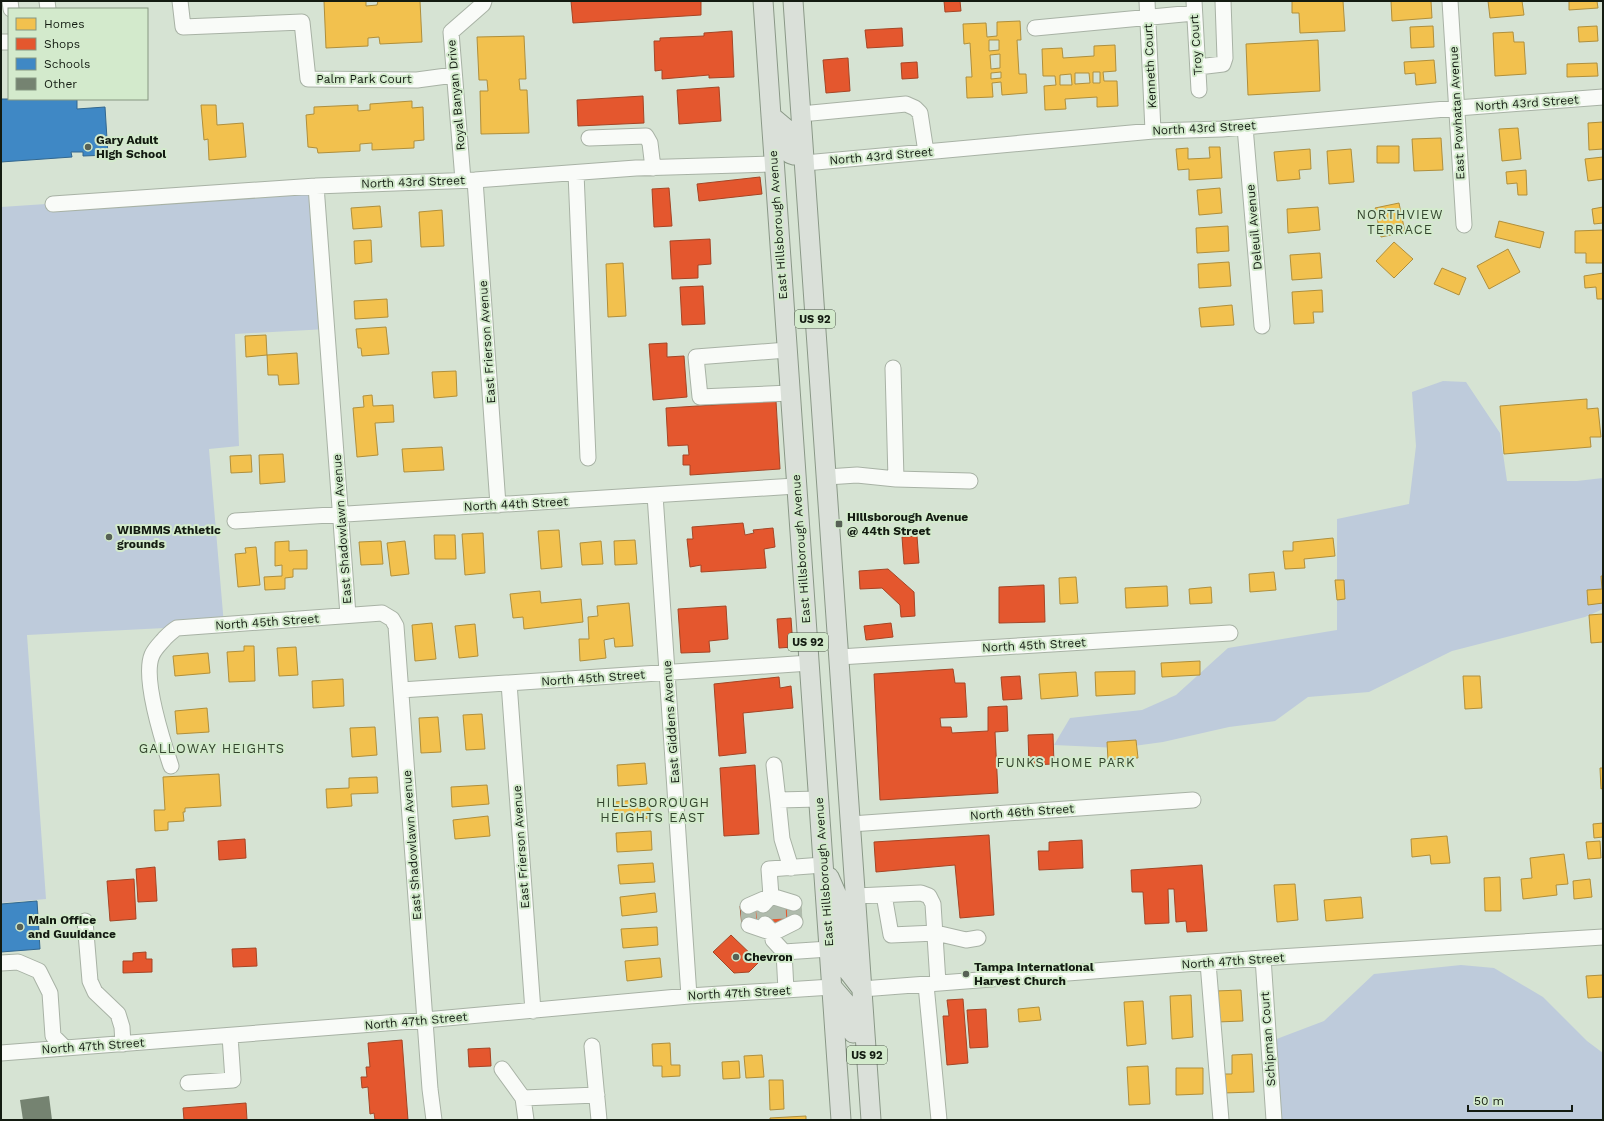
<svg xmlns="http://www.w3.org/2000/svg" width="1604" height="1121" font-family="'Work Sans',sans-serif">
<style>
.green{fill:#becbdb}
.homes{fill:#f2c14e;stroke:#af8f3c;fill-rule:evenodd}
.shops{fill:#e4572e;stroke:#a54525}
.schools{fill:#3f88c5;stroke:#32678f}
.building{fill:#758371}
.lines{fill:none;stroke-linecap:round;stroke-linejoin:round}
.minor-tunnel{stroke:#afbbac;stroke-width:15;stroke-dasharray:15 8;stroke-linecap:butt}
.minor-casing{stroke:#a8b2a5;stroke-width:17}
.major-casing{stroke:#8a9887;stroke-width:21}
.minor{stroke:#f9fbf8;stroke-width:15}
.major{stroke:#dae0d9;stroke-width:19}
.poi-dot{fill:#576155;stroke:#d3eacc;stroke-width:1.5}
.labels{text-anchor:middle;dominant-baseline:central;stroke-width:4;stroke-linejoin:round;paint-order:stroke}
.shield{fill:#d3eacc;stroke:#4d5949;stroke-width:1}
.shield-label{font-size:11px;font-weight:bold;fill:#131b11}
.street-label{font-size:12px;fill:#131b11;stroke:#d3eacc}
.poi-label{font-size:12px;font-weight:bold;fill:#131b11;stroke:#d3eacc;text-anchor:start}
.neighbourhood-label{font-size:13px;letter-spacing:1px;fill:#33452d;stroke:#d3eacc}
</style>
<rect width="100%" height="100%" fill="#d6e3d3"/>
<path class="green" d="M316,186L327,329L235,334L239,446L209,449L224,625L27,635L46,899L1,903V207Z
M1443,381L1466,382L1500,433L1507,481H1577L1603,478V609L1585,617L1452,651L1369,692L1308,697L1275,721L1229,727L1163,742L1119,748L1054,745L1070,718L1142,710L1176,695L1228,648L1337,630V519L1409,504L1416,446L1412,392Z
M1461,965L1494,968L1543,997L1587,1041L1603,1053V1120H1272L1266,1043L1324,1021L1374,974Z"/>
<path class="homes" d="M324,1H366V6L377,5L378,1H420L422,42L380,44L379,37L368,38V46L326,48Z
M1292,1H1343L1345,31L1300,33L1299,13H1292Z
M1391,1H1431L1432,18L1392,21Z
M1488,1H1522L1524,15L1490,18Z
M1569,1H1597L1598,8L1569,10Z
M1020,21L1021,40H1017L1019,74H1026L1027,93L1002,95L1001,82L992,83L993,97L967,98L966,77H972L970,43L964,44L963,24L986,23L987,37L997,36V22ZM989,40H999V50L989,51ZM1000,54V68L991,69L990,55ZM1001,72V78L991,79V73Z
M1433,26L1434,47L1411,48L1410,27Z
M1597,26L1598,41L1579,42L1578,27Z
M1513,32L1514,42H1524L1526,74L1495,76L1493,33Z
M524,36L526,79H519L520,90H527L529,133L481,134L480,91H488L487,80H479L477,37Z
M1318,40L1320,91L1248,95L1246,44Z
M1115,45L1116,71L1103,72L1104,81H1117L1118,106L1097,107V97L1065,99L1066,109L1045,110L1044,86L1056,85L1055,76H1043L1042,49L1062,48L1063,58L1094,56V46ZM1093,72H1100V83H1093ZM1075,73H1089L1090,83L1075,84ZM1071,74L1072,85H1060V75Z
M1434,60L1436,83L1416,85L1415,73L1405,74L1404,62Z
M1597,63L1598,76L1567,77V64Z
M412,101V108L423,107L424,140L414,141V148L372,150V143L360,144V151L318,153L317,148L308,147L306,115L314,114V107L358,105V111L370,110V104Z
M201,105H216L217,125L243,123L246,157L209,160L208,139L204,140Z
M1603,122V149L1589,150L1588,123Z
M1518,128L1521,159L1502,161L1499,129Z
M1441,138L1443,170L1414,171L1412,139Z
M1377,146H1399V163H1377Z
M1209,147H1220L1222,178L1189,180V169L1178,170L1176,149L1188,148V159L1210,158Z
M1310,149L1311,169L1299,170L1300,179L1277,181L1274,152Z
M1351,149L1354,182L1329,184L1327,151Z
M1603,157V179L1588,181L1585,159Z
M1526,170L1527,195H1518L1517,183L1507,184L1506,172Z
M1220,188L1222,213L1199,215L1197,190Z
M1399,203L1405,232L1381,237L1375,208Z
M380,206L382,227L353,229L351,208Z
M1318,207L1320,230L1288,233L1287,209Z
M1603,207V223L1594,224L1592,209Z
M442,210L444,246L421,247L419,212Z
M1499,221L1544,232L1540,248L1495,237Z
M1228,226L1229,251L1197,253L1196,228Z
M1603,230V263H1586V253H1575V231Z
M371,240L372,262L355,264L354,241Z
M1394,242L1413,259L1394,278L1376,261Z
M1508,249L1520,272L1489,289L1477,266Z
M1320,253L1322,278L1292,280L1290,255Z
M1229,262L1231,286L1199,288L1198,264Z
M623,263L626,316L608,317L606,264Z
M1442,268L1466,278L1459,295L1434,284Z
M1603,273V299H1597L1596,287L1585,288L1584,276Z
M1322,290L1323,312H1313L1314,323L1294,324L1292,292Z
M387,299L388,317L355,319L354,301Z
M1232,305L1234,325L1201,327L1199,308Z
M386,327L389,354L362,356L361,348H358L356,329Z
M266,335L267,355L246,357L245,336Z
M297,353L299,384L279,385L278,375H268L267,355Z
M456,371L457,396L434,398L432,372Z
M372,395L373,406L393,405L394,422L375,423L378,455L357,457L353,408L364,407L363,396Z
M1587,399V409L1598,408L1601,437H1590L1591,447L1504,454L1500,406Z
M442,447L444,470L404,472L402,449Z
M283,454L285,482L260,484L259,455Z
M251,455L252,472L231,473L230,456Z
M559,530L562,567L541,569L538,531Z
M483,533L485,573L465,575L462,534Z
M434,535H455L456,559H435Z
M1333,538L1335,556L1304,559L1305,568L1285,569L1283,551H1293V542Z
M635,540L637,564L615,565L614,541Z
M289,541V551L307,550V569H293V577L285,578V589L265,590L264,577L282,576V565L275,566V542Z
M381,541L383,564L361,565L359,542Z
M405,541L409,574L391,576L387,543Z
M601,541L603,564L582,565L580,543Z
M256,547L260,585L238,587L235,554L246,553L245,548Z
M1274,572L1276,590L1250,592L1249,574Z
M1601,576H1603V603L1588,605L1587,590L1602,589Z
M1076,577L1078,603L1060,604L1059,578Z
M1335,580H1344L1345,599L1337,600Z
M1167,586L1168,606L1126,608L1125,588Z
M1211,587L1212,603L1190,604L1189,589Z
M540,591L541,603L581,599L583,622L524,629L523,617L513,618L510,594Z
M629,603L633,646L615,647L614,638L604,640L606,658L580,661L579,639H589L588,617L598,616L597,606Z
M1603,614V642L1591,643L1589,615Z
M432,623L436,659L415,661L412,625Z
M475,624L478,656L459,658L455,626Z
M244,646H254L255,681L229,682L227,652L244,651Z
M296,647L298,675L279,676L277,648Z
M208,653L210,673L175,676L173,656Z
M1200,661V675L1162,677L1161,663Z
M1135,671V694L1096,696L1095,672Z
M1076,672L1078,696L1041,699L1039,674Z
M1463,676H1480L1482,708L1465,709Z
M343,679L344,706L313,708L312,681Z
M207,708L209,732L177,734L175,711Z
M482,714L485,749L466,750L463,715Z
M438,717L441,752L421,753L419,718Z
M375,727L377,755L352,757L350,728Z
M1136,740L1138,758H1130V765L1121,766L1120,759L1108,760L1107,742Z
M645,763L647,784L618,786L617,765Z
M1600,768H1603V788L1601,789Z
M219,774L221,806L185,808V812H183L184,821L168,822V830L155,831L154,810H165L163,777Z
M377,777L378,793L351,794L352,806L327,808L326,789L349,788V778Z
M487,785L489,804L452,807L451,787Z
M649,799L651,818L616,821L614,802Z
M488,816L490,836L455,839L453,820Z
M1603,823V837L1594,838L1593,824Z
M651,831L652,850L617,852L616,833Z
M1447,836L1450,863L1431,864L1430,855L1412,857L1411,839Z
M1600,841L1601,858L1588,859L1586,842Z
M1564,854L1568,884L1556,885L1557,895L1523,899L1521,879L1532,878L1530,858Z
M653,863L655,882L620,884L618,865Z
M1500,877L1501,911H1485L1484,878Z
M1590,879L1592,897L1574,899L1573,881Z
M1295,884L1298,920L1277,922L1274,885Z
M655,893L657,912L622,916L620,897Z
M1361,897L1363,918L1326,921L1324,900Z
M657,927L658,945L623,948L621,929Z
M660,958L662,977L627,981L625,961Z
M1603,975V997L1588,998L1586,976Z
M1241,990L1243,1021L1217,1022L1216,991Z
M1191,995L1193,1037L1172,1039L1170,996Z
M1143,1001L1146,1044L1127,1046L1124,1002Z
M1039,1007L1041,1020L1019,1022L1018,1009Z
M670,1043L671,1065H680V1076L662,1077V1066H653L652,1044Z
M1252,1054L1254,1092L1223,1093L1222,1074H1232V1055Z
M762,1055L764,1077L746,1078L744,1056Z
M739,1061L740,1078L723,1079L722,1062Z
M1148,1066L1150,1104L1129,1105L1127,1067Z
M1176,1068H1203V1094L1176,1095Z
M769,1080H783L784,1109L770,1110Z
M806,1116V1120H770V1118Z"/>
<path class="shops" d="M571,1H701V15L573,23Z
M944,1H960L961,11L945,12Z
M902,28L903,46L867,48L865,30Z
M732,31L734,77L709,78V75L662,79V70L655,71L654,41H660V38L704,36V33Z
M848,58L850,91L826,93L823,60Z
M917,62L918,78L902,79L901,63Z
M719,87L721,121L679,124L677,90Z
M643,96L644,123L578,126L577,100Z
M760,177L762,194L699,201L697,184Z
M669,188L672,226L654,227L652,189Z
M710,239L711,264L698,265V278L672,279L670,241Z
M703,286L705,324L682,325L680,287Z
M667,343V357L684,356L687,397L653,400L649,344Z
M776,401L780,469L690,475V465H683V455H689L688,445L668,446L666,408Z
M743,523L745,535L754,533L753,530L773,528L775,547L764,549L766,568L701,572V565L690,567L687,539H693L692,527Z
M917,536L919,563L904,564L902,537Z
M888,569L914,592L915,616L901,617L900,605L882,588L860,589L859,571Z
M1044,585L1045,622L999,623V587Z
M726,606L728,639L709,641L710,652L681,653L678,609Z
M791,618L793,647L779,648L777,619Z
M891,623L893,637L866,640L864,626Z
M953,669L955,683H965L967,717L940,718L941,727H951L952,733L988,731V707L1007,706L1008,731L995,732L998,793L880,800L874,674Z
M1020,676L1022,699L1003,700L1001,677Z
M779,677L780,688L791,686L793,708L743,713L746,753L719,756L714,684Z
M1053,734L1054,764L1029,765L1028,735Z
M755,765L759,834L724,836L720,768Z
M989,835L994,915L960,918L955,865L876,872L874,842Z
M245,839L246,858L219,860L218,841Z
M1082,840L1083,868L1039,870L1038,851H1049V842Z
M1202,865L1207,931L1187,932L1186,921L1176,922L1174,889H1168L1169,923L1145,924L1143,892H1132L1131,870Z
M155,867L157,901L138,902L136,869Z
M134,879L136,919L110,921L107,881Z
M800,902L802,922L742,926L740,906Z
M731,935L759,962L749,972L734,973L713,952Z
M256,948L257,966L233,967L232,949Z
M146,952V959H152V972L123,973V961H133V953Z
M963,999L968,1063L947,1065L943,1016H949L947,1000Z
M986,1009L988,1047L970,1048L967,1010Z
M402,1040L408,1120H375L374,1113L370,1114L368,1087L362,1088L361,1077H367L366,1067H370L368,1043Z
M490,1048L491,1066L469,1067L468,1049Z
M246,1103L247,1120H184L183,1108Z"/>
<path class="schools" d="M1,99H77V109L105,107L108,155L83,156V152H71L72,157L1,162Z
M37,901L40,949L1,952V904Z"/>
<path class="building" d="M49,1096L52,1120H23L20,1100Z"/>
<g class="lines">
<path class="minor-tunnel" d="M794,903L795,922
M778,904L779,923
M763,905L765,924
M748,906L749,925"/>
<defs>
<path id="minor" d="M10,1L11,9
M47,1L48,9
M180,1L183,27L302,22L308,79L417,80L454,75
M1147,1L1153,131
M1194,1L1199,90
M1450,1L1464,225
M1035,28L1194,13
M1,42H9
M1198,67L1223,64L1225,58L1223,1
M801,114L906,104L915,108L920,113L926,152
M1245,127L1262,326
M589,138L646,136L650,143L653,168
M805,163L1153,131L1222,129L1457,108L1603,97
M576,173L588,458
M463,180L451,32L483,4L484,1
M475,180L498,505
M316,186L348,615
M53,204L316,186L475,180L636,168L774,164
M787,350L696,357L700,397L790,393
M893,368L896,479
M827,477L857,475L896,479L970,481
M655,495L689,996
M235,521L796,486
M839,657L1230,633
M509,683L533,1011
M401,690L810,663
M774,765L778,800
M171,766C163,742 142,678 152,655C155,648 161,643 165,638C169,634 172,631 177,628L382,613L392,619L396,626L430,1089L434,1120
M851,824L1193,800
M791,868L782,839L778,800L819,799
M884,895L891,935L936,933L966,940L978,938
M856,896L921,893L929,896L933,904L938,983
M763,905L771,896L769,869L823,865
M748,906L771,896L794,903
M85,921L90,981L95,992L118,1014L122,1027L123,1044
M765,924L773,933V940L784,952L786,990
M749,925L773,933L795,922
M784,952L829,949
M1263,958L1274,1120
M1,963L18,962L39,971L50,993L53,1036L65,1048
M1208,963L1221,1120
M926,985L939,1120
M862,989L1263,958L1603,937
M592,1046L599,1120
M1,1053L425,1020L689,996L832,987
M502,1069L523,1098L526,1120
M188,1083L233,1080L230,1036
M523,1098L597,1095"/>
<path id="major" d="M763,1L841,1120
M793,1L871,1120
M771,116L790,132L791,154L794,155
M829,877L840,902L848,971L862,989
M832,987L851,1009L853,1033"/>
</defs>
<use href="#minor" class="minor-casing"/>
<use href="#major" class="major-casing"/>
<use href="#minor" class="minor"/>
<use href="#major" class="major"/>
</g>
<g class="poi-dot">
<circle cx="88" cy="147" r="4"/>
<rect x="835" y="520" width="8" height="8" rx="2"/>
<circle cx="109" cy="537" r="4"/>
<circle cx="20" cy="927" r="4"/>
<circle cx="736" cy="957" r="4"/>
<circle cx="966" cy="974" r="4"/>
</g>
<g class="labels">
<g class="shield">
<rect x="795" y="310" width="40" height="18" rx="3"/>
<rect x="788" y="633" width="40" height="18" rx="3"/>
<rect x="847" y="1046" width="40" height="18" rx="3"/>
</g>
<g class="shield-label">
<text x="815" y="319">US 92</text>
<text x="808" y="642">US 92</text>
<text x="867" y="1055">US 92</text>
</g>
<g class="street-label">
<text transform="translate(1196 45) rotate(-94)">Troy Court</text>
<text transform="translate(1150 66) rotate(-93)">Kenneth Court</text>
<text x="364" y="79">Palm Park Court</text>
<text transform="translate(456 95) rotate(-95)">Royal Banyan Drive</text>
<text transform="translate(1527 103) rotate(-4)">North 43rd Street</text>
<text transform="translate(1457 113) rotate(-93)">East Powhatan Avenue</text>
<text transform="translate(1204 128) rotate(-3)">North 43rd Street</text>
<text transform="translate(881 156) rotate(-5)">North 43rd Street</text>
<text transform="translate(413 182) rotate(-2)">North 43rd Street</text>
<text transform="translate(778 225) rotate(-94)">East Hillsborough Avenue</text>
<text transform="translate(1254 227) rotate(-95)">Deleuil Avenue</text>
<text transform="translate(487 342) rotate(-94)">East Frierson Avenue</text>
<text transform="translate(516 504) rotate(-3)">North 44th Street</text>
<text transform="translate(342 529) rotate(-94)">East Shadowlawn Avenue</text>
<text transform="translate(801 549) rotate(-94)">East Hillsborough Avenue</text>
<text transform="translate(267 622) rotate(-4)">North 45th Street</text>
<text transform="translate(1034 645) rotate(-3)">North 45th Street</text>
<text transform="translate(593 678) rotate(-4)">North 45th Street</text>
<text transform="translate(671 722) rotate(-94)">East Giddens Avenue</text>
<text transform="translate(1022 812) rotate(-4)">North 46th Street</text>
<text transform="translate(412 845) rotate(-94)">East Shadowlawn Avenue</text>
<text transform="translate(521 847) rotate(-94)">East Frierson Avenue</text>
<text transform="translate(824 872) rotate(-94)">East Hillsborough Avenue</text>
<text transform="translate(1233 961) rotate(-4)">North 47th Street</text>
<text transform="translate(739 993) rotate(-3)">North 47th Street</text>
<text transform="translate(416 1021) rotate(-5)">North 47th Street</text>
<text transform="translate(1268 1039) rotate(-94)">Schipman Court</text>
<text transform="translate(93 1046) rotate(-4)">North 47th Street</text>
</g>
<g class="poi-label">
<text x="96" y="140">Gary Adult<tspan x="96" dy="14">High School</tspan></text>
<text x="847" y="517">Hillsborough Avenue<tspan x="847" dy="14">@ 44th Street</tspan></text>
<text x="117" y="530">WIBMMS Athletic<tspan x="117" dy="14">grounds</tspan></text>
<text x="28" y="920">Main Office<tspan x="28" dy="14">and Guuidance</tspan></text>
<text x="744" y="957">Chevron</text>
<text x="974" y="967">Tampa International<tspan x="974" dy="14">Harvest Church</tspan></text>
</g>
<g class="neighbourhood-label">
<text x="1400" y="214">NORTHVIEW<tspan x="1400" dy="15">TERRACE</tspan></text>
<text x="212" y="748">GALLOWAY HEIGHTS</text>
<text x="1066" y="762">FUNKS HOME PARK</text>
<text x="653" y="802">HILLSBOROUGH<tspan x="653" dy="15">HEIGHTS EAST</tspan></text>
</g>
</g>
<rect width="1604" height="1121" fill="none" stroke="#131b11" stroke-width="4"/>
<rect x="8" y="8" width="140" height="92" fill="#d3eacc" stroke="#869781"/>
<rect x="16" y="18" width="20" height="12" fill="#f2c14e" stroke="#869781"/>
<text x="44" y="28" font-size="12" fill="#131b11">Homes</text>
<rect x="16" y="38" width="20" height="12" fill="#e4572e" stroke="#869781"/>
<text x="44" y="48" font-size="12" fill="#131b11">Shops</text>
<rect x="16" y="58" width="20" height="12" fill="#3f88c5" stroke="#869781"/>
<text x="44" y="68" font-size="12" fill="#131b11">Schools</text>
<rect x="16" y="78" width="20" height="12" fill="#758371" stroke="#869781"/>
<text x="44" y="88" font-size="12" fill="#131b11">Other</text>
<path d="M1468 1105v6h104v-6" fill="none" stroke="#131b11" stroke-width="2"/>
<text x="1474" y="1105" font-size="12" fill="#131b11" stroke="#d3eacc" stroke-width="3" paint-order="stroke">50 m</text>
</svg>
